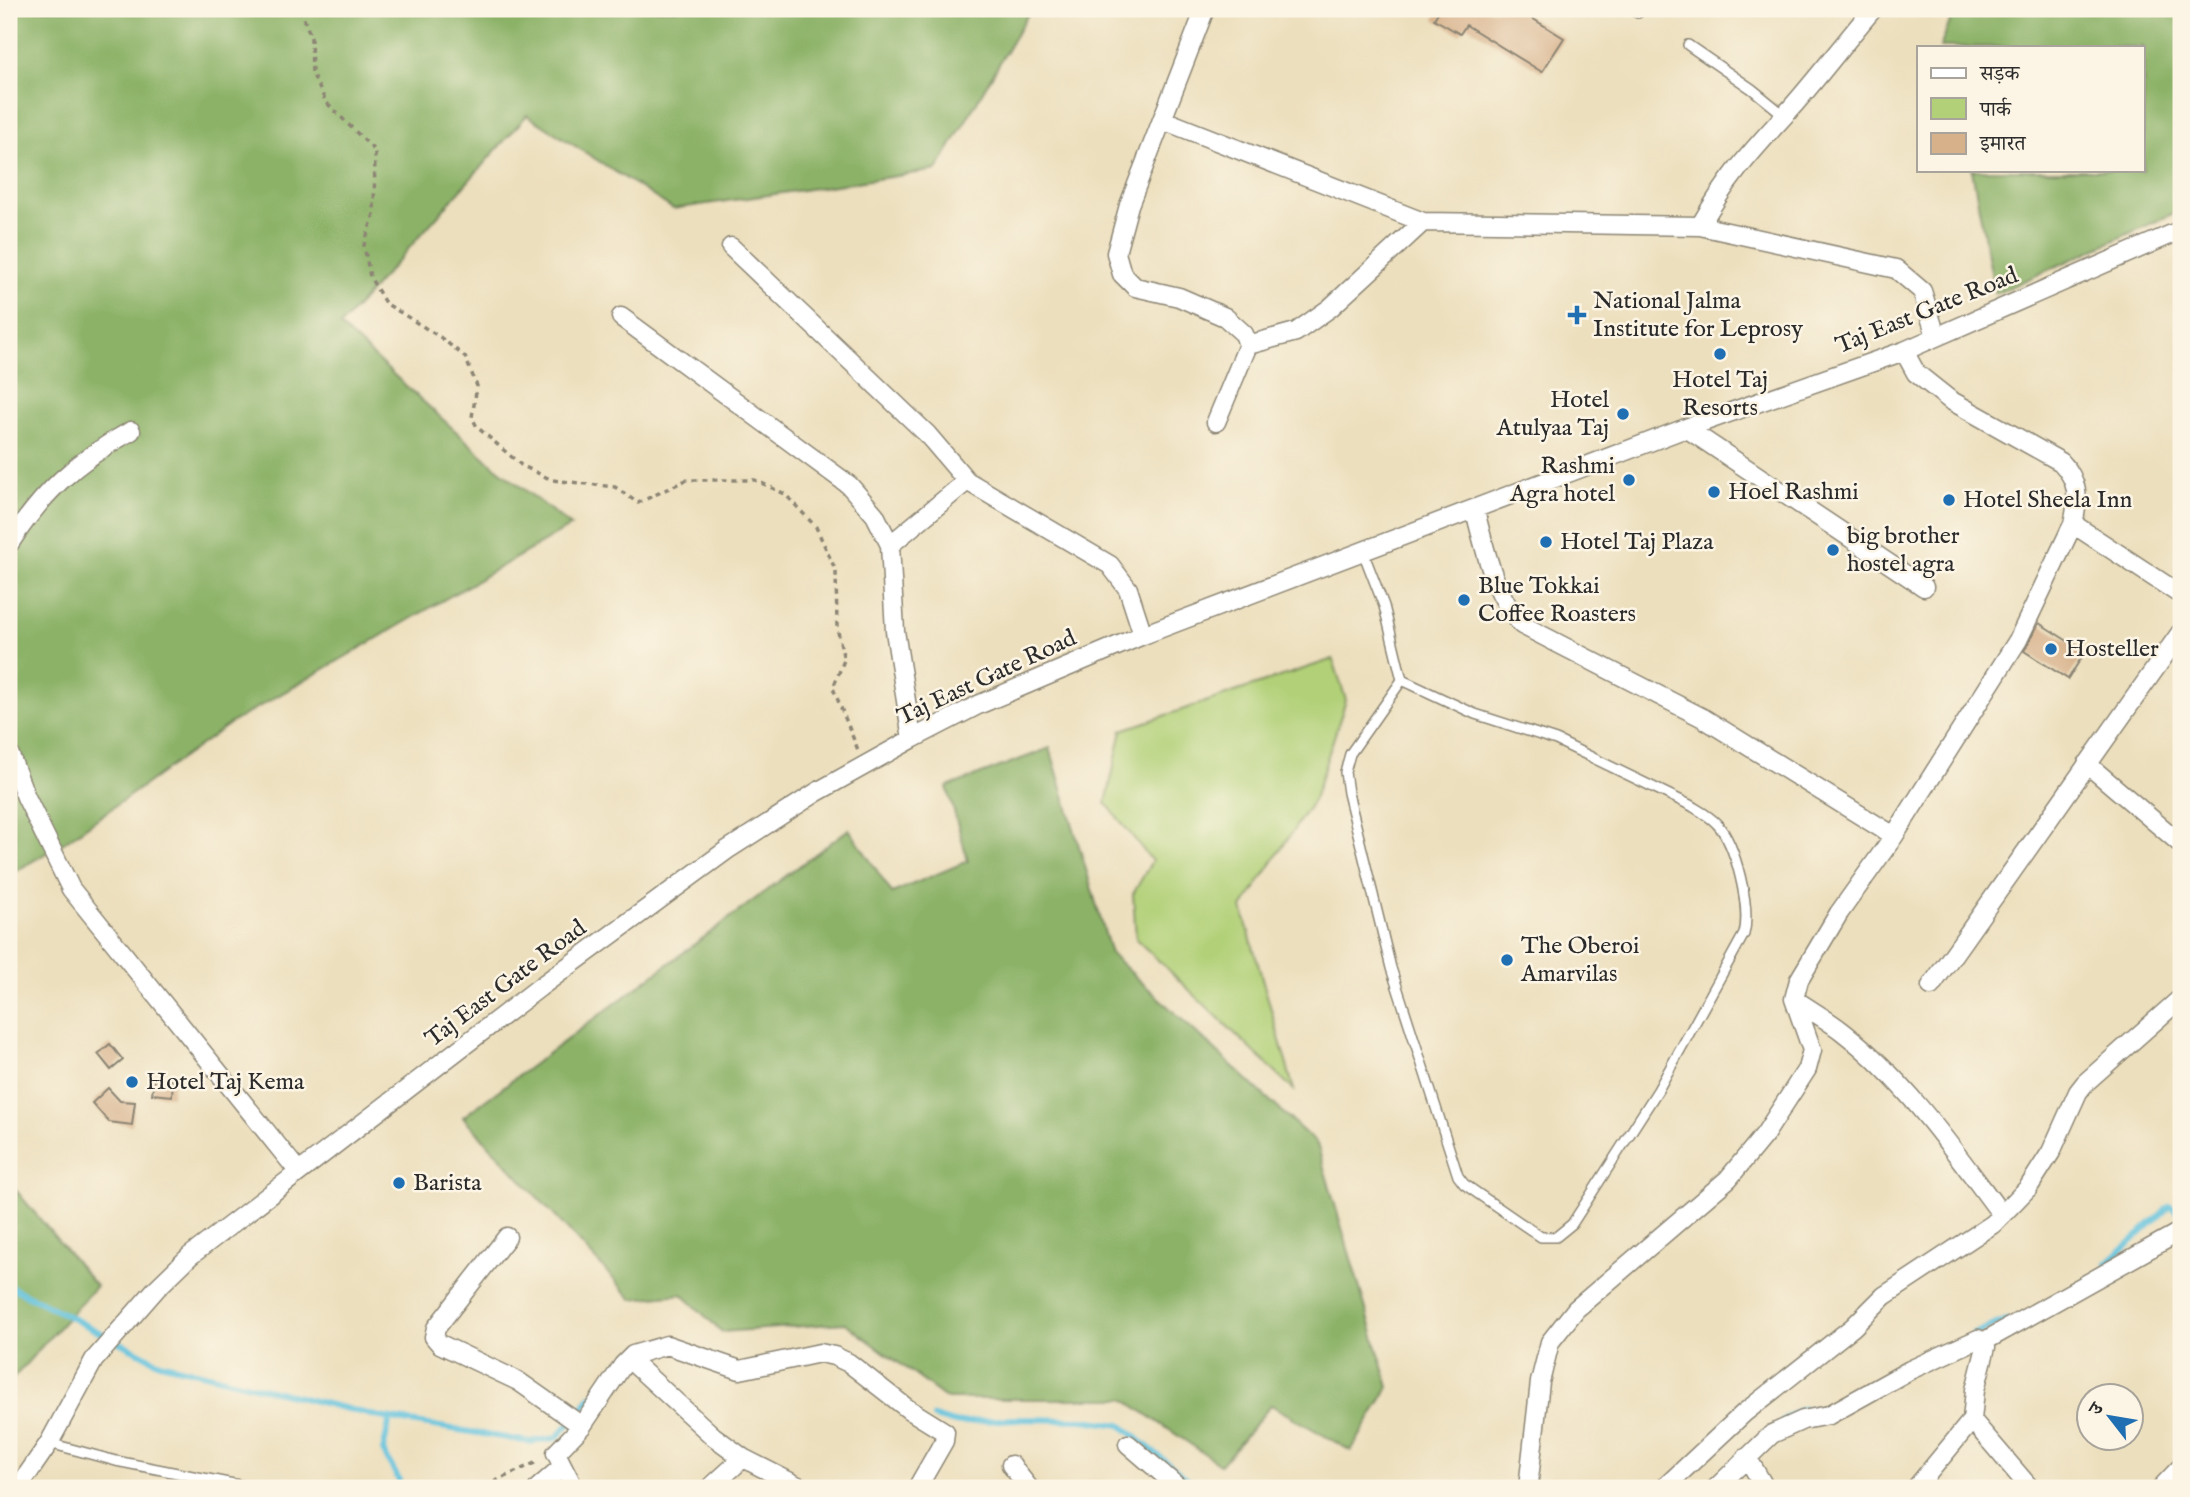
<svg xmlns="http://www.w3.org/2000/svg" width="2190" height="1497" font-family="'IM FELL English','Noto Serif Devanagari',serif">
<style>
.green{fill:#b1d077;stroke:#6e7e51;stroke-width:2}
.forest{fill:#8cb268;stroke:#5c6e4a;stroke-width:2}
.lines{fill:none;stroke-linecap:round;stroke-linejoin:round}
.stream{stroke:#5fc1dd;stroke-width:6}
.building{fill:#d7b18a}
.lane-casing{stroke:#8c8574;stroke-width:12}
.street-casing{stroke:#8c8574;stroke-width:21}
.path{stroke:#8c8574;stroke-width:3.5;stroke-dasharray:5 5;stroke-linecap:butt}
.lane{stroke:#fff;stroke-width:9}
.street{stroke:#fff;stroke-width:18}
.poi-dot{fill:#1f6fb2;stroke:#fcf5e5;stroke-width:2.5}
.labels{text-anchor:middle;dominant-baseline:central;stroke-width:5;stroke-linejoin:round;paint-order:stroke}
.poi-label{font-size:24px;fill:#2b2b2b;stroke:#fcf5e5;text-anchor:start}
.street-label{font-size:24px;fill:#2b2b2b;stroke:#fcf5e5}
</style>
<rect width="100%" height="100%" fill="#fcf5e5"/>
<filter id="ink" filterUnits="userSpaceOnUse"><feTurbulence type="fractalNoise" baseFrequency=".0143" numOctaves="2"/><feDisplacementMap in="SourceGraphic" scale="14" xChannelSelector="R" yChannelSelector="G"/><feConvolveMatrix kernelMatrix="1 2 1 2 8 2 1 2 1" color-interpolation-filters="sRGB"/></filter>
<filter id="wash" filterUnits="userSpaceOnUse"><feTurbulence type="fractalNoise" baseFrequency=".00686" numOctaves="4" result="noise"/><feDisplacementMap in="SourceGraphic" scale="28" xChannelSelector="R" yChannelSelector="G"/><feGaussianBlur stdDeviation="1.57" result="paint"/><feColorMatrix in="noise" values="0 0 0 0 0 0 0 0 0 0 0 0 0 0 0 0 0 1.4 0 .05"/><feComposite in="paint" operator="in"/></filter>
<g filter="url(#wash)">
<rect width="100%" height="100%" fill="#ecdfbd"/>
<path class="green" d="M1333,659L1346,700L1314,799L1242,908L1294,1090L1136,939L1133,894L1152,861L1106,803L1122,730Z"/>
<path class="forest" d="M9,9H1031L937,170L673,209L527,115L340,326L493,465L571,526L231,723L62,844L9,875Z
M1955,9H2181V210L1995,294L1972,170H2143V47H1940Z
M1050,748L1111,954L1317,1144L1389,1387L1351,1451L1271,1405L1221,1465L1124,1399H947L845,1323L722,1332L682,1294L632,1299L463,1117L849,829L892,893L968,861L947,787Z
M9,1182L96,1286L9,1383Z"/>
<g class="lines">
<path class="stream" d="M2107,1264L2170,1206L2181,1214
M9,1286L160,1363L380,1417L530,1442L556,1438L569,1424
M1974,1334L2006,1320
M821,1346L833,1345L843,1352
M579,1412L592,1396
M934,1417L954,1423L1013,1419L1083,1420L1121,1425L1198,1488
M390,1418L383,1451L399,1480L397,1488
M1783,1420L1801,1409L1818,1410
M1395,1488H1406"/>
</g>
<g id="blocks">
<path class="building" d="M1440,9H1517L1564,38L1542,72L1466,25L1460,34L1434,19Z
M2039,623L2085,652L2068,679L2024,651Z
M110,1044L123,1060L111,1070L98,1054Z
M154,1079L173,1080L172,1096L152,1094Z
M108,1088L120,1101L135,1102L132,1125L109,1122L92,1103Z"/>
</g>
</g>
<g filter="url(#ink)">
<use href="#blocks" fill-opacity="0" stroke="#8c8574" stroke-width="2"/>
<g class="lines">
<defs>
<path id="lane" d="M1631,9L1638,13
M1688,45L1752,89L1784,115
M1363,552L1384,606L1402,680L1350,754L1345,772L1348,793L1391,968L1458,1176L1464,1184L1541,1237H1556L1572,1224L1658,1090L1744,934C1751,908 1736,844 1717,824C1710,816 1700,811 1690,805L1556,740L1475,714L1402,680
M49,1443L116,1461L254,1488"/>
<path id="street" d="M1205,9L1129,205L1116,253L1122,274L1135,287L1179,297L1225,317L1244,334L1248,345
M1163,120L1423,222L1700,226L1896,269L1922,291L1936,336
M1700,226C1726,180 1749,154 1784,116C1815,82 1843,44 1873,9
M731,247L927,434L967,481L1110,565L1128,589L1143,635
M621,317L849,485L875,515L890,545L895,631L912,739
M1216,422L1248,345L1296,332L1330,308L1423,222
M1686,428L1924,587
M1475,511C1486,552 1493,593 1522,625L1703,718L1894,836
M2073,524L2181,595
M9,544C43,492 76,461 131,431
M890,545L967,481
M9,753L26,797L71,889L298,1171
M2087,764L2181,844
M1931,986L2181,632
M1794,999C1810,1010 1828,1020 1843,1032C1907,1082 1954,1151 2002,1215
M507,1237L436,1328L434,1337L440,1344L518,1381L582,1426L556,1453L574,1488
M1983,1342L2181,1231
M629,1359L713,1436L743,1458L802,1488
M582,1426L623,1365L633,1355L667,1345L740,1370L820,1353L834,1356L849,1363L908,1409L945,1432L944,1441L917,1488
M1128,1444L1179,1488
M1747,1457L1765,1488
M1011,1465L1029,1488
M18,1488L49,1443L94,1360L156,1289L190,1256L540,987L727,850L817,792L912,739L978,705L1143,635L1686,428L1904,351L2181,230
M538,1488L562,1467
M710,1488L743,1458
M1528,1488L1540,1382L1550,1342L1576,1309L1728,1179L1765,1134L1807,1069L1812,1050L1794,999L1799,980L1839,913L1894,836L2018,640L2073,524C2079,499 2079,481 2061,462L1950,400L1916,373L1904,351
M1664,1488L1744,1413L1853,1327L1884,1296L1993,1224L2028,1188L2051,1152L2078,1092L2085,1083L2181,998
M1716,1488L1772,1434L1803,1420L1829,1415L1910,1370L1978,1339L1986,1347L1975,1390L1972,1420L2030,1488
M1916,1488L1972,1420
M2161,1488L2181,1467"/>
</defs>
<use href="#lane" class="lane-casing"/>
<use href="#street" class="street-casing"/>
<path class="path" d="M300,9L311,37L312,73L326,102L375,151L374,214L364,245L370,277L385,303L440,337L465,357L477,386L472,417L477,427L521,465L552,480L615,487L638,503L686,480H755L785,494L816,527L836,571L837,627L844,660L833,688L858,750
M465,1488L487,1485L539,1461"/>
<use href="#lane" class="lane"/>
<use href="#street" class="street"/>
</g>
</g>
<g class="poi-dot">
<path d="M1573.5 304.5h7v7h7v7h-7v7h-7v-7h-7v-7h7z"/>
<circle cx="1720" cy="354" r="7"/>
<circle cx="1623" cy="414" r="7"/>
<circle cx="1629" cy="480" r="7"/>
<circle cx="1714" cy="492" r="7"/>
<circle cx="1949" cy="500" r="7"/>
<circle cx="1546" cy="542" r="7"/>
<circle cx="1833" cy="550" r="7"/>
<circle cx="1464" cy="600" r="7"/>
<circle cx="2051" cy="649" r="7"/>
<circle cx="1507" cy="960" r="7"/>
<circle cx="132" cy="1082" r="7"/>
<circle cx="399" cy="1183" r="7"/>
</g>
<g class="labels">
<g class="poi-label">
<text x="1593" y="301">National Jalma<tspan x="1593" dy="28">Institute for Leprosy</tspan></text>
<text x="1720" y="380" text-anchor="middle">Hotel Taj<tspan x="1720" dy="28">Resorts</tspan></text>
<text x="1609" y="400" text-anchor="end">Hotel<tspan x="1609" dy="28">Atulyaa Taj</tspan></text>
<text x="1615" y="466" text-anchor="end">Rashmi<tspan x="1615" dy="28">Agra hotel</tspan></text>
<text x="1728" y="492">Hoel Rashmi</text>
<text x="1963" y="500">Hotel Sheela Inn</text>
<text x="1847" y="536">big brother<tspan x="1847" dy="28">hostel agra</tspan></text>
<text x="1560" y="542">Hotel Taj Plaza</text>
<text x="1478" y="586">Blue Tokkai<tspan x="1478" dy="28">Coffee Roasters</tspan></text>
<text x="2065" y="649">Hosteller</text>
<text x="1521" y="946">The Oberoi<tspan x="1521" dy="28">Amarvilas</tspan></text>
<text x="146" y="1082">Hotel Taj Kema</text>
<text x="413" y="1183">Barista</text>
</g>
<g class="street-label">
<text transform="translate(1927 311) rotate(-22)">Taj East Gate Road</text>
<text transform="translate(987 678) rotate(-25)">Taj East Gate Road</text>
<text transform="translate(506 984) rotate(-37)">Taj East Gate Road</text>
</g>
</g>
<rect width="2190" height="1497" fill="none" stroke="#fcf5e5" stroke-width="35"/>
<rect x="1917" y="46" width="228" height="126" fill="#fcf5e5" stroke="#a8a49b" stroke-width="2"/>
<rect x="1931" y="68" width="35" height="10" fill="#ffffff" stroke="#a8a49b" stroke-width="2"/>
<text x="1980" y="80" font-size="21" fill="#2b2b2b">सड़क</text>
<rect x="1931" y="98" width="35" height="21" fill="#b1d077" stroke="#a8a49b" stroke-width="2"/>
<text x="1980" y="116" font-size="21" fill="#2b2b2b">पार्क</text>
<rect x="1931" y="133" width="35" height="21" fill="#d7b18a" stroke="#a8a49b" stroke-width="2"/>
<text x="1980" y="150" font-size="21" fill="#2b2b2b">इमारत</text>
<g transform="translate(2110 1417) rotate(301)"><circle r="33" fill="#fcf5e5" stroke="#a8a49b" stroke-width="2"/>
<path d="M0-5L12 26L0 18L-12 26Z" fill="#1f6fb2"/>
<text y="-10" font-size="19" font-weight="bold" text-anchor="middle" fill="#2b2b2b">उ</text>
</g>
</svg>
